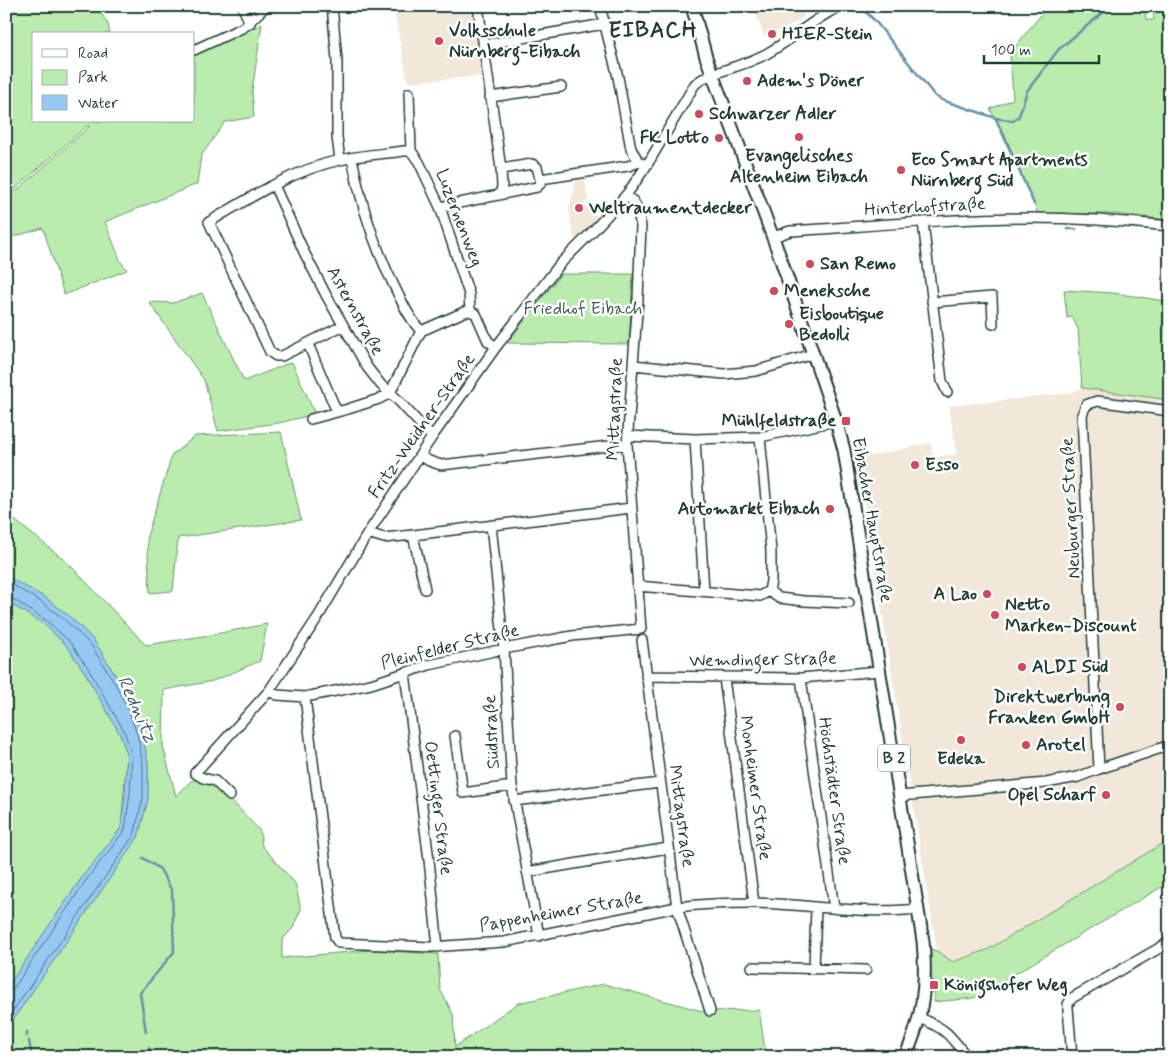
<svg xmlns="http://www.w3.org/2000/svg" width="1176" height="1063" font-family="Mynerve,sans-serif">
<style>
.built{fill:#f1e8da}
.green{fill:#b9ecad;stroke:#6c9470}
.water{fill:#95c9f3;stroke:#6691a7}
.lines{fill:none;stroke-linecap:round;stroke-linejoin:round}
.shore{stroke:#4e7580;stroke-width:1}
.stream{stroke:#6691a7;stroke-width:2.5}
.minor-casing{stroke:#1f3d34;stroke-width:12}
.major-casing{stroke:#1f3d34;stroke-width:15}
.minor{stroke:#fff;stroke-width:9}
.major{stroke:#fff;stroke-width:11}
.poi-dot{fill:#d1495b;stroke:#fff;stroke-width:2}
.labels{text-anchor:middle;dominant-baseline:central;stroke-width:5;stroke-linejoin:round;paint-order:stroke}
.shield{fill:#fff;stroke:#627771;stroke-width:1}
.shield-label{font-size:16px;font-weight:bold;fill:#1f3d34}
.poi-label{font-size:18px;font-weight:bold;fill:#1f3d34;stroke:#fff;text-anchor:start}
.street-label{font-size:18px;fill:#1f3d34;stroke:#fff}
.park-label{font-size:18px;fill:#3e604c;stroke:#fff}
.water-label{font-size:19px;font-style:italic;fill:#3c6064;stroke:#fff}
.district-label{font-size:22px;font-weight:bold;letter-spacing:1px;fill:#1f3d34;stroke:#fff}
</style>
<rect width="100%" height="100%" fill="#fff"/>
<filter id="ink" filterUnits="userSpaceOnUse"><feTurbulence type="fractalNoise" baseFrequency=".02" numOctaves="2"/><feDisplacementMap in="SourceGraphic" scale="10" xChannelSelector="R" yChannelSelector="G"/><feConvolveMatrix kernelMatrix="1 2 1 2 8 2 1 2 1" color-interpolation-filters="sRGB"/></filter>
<g filter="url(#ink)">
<path class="built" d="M393,6H471L483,76L408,82Z
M753,6H799L805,17L784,29L764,36Z
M584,176L588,199L583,204L599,218L584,235L574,239L569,210L575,186L574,178Z
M1082,388L1170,400V839L989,949L953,962L937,951L857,459L930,443L934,457L957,454L949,406L1070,393Z"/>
<path class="green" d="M6,6H96L108,24L110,34H34V121H194V55L262,24L252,91L254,117L225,122L201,156L197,184L105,222L121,262L127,270L64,295L43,228L6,239V200L89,127L88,125L6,197Z
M1048,6H1145L1146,20H1154L1153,6H1170V220L1115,214H1038L1005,135L990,109L1013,99L1010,53Z
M561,274H633L629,344L507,343Z
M1169,285L1170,400L1082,388L1078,329L1072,317L1067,318L1064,290L1113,293L1166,301Z
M202,293L244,381L292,362L315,414L279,423L218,431L204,380L149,302L173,303Z
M281,432L301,520L178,538L173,591L150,593L147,536L172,455L195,436Z
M6,513L67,562L146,645L210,635L267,624L260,661L213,681L164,690L163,746L176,796L192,780L200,781L220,788L260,831L262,846L295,883L301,909L293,928L282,940V958L371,950L438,954L440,989L453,1014L455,1047L518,1003L604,984L702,1011L759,1010L766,1057H6V1030L138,837L148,799V764L143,736L133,707L120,683L95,642L88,634L69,616L46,598L6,576Z
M6,601L45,625L66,645L84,671L120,734L127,754L121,828L83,876L6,989Z
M1170,839V882L974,998L934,1002C935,985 927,965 931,949L937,951L953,962L989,949Z"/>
<path class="water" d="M6,576L46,598L69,616L88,634L95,642L120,683L133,707L143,736L148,764V799L138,837L6,1030V989L83,876L121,828L125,794L127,754L120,734L84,671L66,645L45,625L6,601Z"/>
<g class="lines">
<path class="shore" d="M6,581L43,603L65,620L91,645L116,685L128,709L138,737L143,765V798L134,835L6,1021
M6,597L11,598L47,621L70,642L88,668L124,731L132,754L130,794L125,830L87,879L13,989L6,992"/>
<path class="stream" d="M864,10L876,22L935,96L942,100L996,118L1013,121L1019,116L1027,91L1059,49L1111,6
M996,119L1034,204
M1067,229H1076
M143,858L160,869L172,891L174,952L140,993L146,1032
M27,1032V1036
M29,1041L32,1057
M149,1048L153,1057"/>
<defs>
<path id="minor" d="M242,6L250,23
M332,6L337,60V137L340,160
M478,6L501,169L502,186L500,195
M600,6L618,77L631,149L639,162L642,163
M483,45L604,24
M194,50L244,27L266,6
M409,93L411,151L419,162L440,207L469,294L470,311
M490,97L561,87
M352,158C361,206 376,252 399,296C405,308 411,321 421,331
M501,169L532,164L537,167L540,179
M274,185L304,252L326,295L367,367L381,385L396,398L432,437
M440,207L537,187L541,183L540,179L628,166L639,162
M923,222L942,381L947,392
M773,237L790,231C870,226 950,218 1029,218C1077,218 1123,221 1170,226
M932,302L992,297L993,324
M470,311L476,314L488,341L496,347
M342,326L282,356H276L270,352L209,222C249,198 293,170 340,160C361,155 383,154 404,151H411
M308,344L337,412
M633,365L724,374L756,371L813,354
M311,419L348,409L379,399L390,393L421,331L464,312L470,311
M628,436L695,439L760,437L836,421
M695,439L704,591
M421,456L429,461L441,465L627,444
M491,525L504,649L512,786L539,936
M368,533L384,538L413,535L631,508
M413,535L425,589
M637,586L760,596L769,591L771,581V551L760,437
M769,591L779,598L804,601L849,603
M642,640L677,907L710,1011
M405,673L429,860L438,947
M646,676L801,678L879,671
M724,678L754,903
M801,678L834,908
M269,691L277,695L305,697L371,684L429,665L504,649L572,636L641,629L627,444L638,299L641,226L637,208L633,201L625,196
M305,697L335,938L339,943L431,947L504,942L677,907C702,904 728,903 753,903C808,904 864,915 918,909
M455,736L463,793L512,786
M1099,769L1170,745
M230,796L215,781L203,778L195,773L269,691L318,617L368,533L432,437L496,347L560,264L592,232L627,194L647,165L695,84L704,78C724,69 746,65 766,54C792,40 814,18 841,6
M900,796L1046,783L1078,777L1099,769L1082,415L1086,405L1097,401L1170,411
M514,801L660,783
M527,872L668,848
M752,967L866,970
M814,969L816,907
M920,1018C946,1029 949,1034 967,1057
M1072,1057L1068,1008V1004L1072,998L1170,942"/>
<path id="major" d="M692,6L706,57L779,254L836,421L844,450L923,941C927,984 923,1018 905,1057"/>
</defs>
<use href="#minor" class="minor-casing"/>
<use href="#major" class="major-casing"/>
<use href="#minor" class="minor"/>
<use href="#major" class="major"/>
</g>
</g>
<g class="poi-dot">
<circle cx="772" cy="34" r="5"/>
<circle cx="439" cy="41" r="5"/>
<circle cx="747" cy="81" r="5"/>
<circle cx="699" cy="114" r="5"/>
<circle cx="799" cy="137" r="5"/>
<circle cx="719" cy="138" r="5"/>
<circle cx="901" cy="170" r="5"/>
<circle cx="579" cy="208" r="5"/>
<circle cx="810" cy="264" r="5"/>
<circle cx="774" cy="291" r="5"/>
<circle cx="789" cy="324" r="5"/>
<rect x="841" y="416" width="10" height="10" rx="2.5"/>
<circle cx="915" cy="465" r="5"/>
<circle cx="830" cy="509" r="5"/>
<circle cx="987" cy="594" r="5"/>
<circle cx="995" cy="615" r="5"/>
<circle cx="1022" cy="667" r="5"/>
<circle cx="1120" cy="707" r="5"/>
<circle cx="961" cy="740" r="5"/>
<circle cx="1026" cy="745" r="5"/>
<circle cx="1106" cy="795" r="5"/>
<rect x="929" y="980" width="10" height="10" rx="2.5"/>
</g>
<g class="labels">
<rect class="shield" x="878" y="744.5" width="32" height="27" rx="4"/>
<g class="shield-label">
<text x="894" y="758">B 2</text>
</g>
<g class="poi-label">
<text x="449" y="31">Volksschule<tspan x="449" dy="21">Nürnberg-Eibach</tspan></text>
<text x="782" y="34">HIER-Stein</text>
<text x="757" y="81">Adem's Döner</text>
<text x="709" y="114">Schwarzer Adler</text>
<text x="709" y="138" text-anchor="end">FK Lotto</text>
<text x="799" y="156" text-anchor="middle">Evangelisches<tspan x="799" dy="21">Altenheim Eibach</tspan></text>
<text x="911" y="160">Eco Smart Apartments<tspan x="911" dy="21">Nürnberg Süd</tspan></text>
<text x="589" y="208">Weltraumentdecker</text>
<text x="820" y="264">San Remo</text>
<text x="784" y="291">Meneksche</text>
<text x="799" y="314">Eisboutique<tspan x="799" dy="21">Bedolli</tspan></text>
<text x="836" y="421" text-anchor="end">Mühlfeldstraße</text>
<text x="925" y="465">Esso</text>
<text x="820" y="509" text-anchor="end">Automarkt Eibach</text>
<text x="977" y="594" text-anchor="end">A Lao</text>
<text x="1005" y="605">Netto<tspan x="1005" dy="21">Marken-Discount</tspan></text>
<text x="1032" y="667">ALDI Süd</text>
<text x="1110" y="697" text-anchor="end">Direktwerbung<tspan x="1110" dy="21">Franken GmbH</tspan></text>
<text x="1036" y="745">Arotel</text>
<text x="961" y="759" text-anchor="middle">Edeka</text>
<text x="1096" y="795" text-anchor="end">Opel Scharf</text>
<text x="944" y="985">Königshofer Weg</text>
</g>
<g class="street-label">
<text transform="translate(925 207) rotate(-3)">Hinterhofstraße</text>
<text transform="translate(459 218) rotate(69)">Luzernenweg</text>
<text transform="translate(355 311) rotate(61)">Asternstraße</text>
<text transform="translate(615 409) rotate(-88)">Mittagstraße</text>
<text transform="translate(422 426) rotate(-55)">Fritz-Weidner-Straße</text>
<text transform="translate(1071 508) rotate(-93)">Neuburger Straße</text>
<text transform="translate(872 520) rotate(80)">Eibacher Hauptstraße</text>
<text transform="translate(450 647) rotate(-14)">Pleinfelder Straße</text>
<text transform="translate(763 660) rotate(-1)">Wemdinger Straße</text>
<text transform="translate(492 732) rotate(-93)">Südstraße</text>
<text transform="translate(755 788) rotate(82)">Monheimer Straße</text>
<text transform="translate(834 791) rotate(82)">Höchstädter Straße</text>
<text transform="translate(438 808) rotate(83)">Oettinger Straße</text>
<text transform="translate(681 816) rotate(82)">Mittagstraße</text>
<text transform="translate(561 912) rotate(-10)">Pappenheimer Straße</text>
</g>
<g class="park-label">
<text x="583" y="309">Friedhof Eibach</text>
</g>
<g class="water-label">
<text transform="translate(137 709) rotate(66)">Rednitz</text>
</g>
<g class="district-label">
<text x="653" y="31">EIBACH</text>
</g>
</g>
<rect width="1176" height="1063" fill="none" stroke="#fff" stroke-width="25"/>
<rect x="12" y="12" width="1151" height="1038" fill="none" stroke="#1f3d34" stroke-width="2" filter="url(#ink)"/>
<rect x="32" y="32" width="162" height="90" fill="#ffffff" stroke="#a5b1ae"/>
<rect x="42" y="49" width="25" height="8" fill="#ffffff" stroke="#a5b1ae"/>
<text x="78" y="58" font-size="15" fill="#1f3d34">Road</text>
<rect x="42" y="70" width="25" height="15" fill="#b9ecad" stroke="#a5b1ae"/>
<text x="78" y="82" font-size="15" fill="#1f3d34">Park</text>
<rect x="42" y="95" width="25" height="15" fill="#95c9f3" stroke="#a5b1ae"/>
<text x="78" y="108" font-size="15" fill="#1f3d34">Water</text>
<path d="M984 55v8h115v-8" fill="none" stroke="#1f3d34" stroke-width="2.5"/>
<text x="991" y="55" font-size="15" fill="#1f3d34" stroke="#ffffff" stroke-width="4" paint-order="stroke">100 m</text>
</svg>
